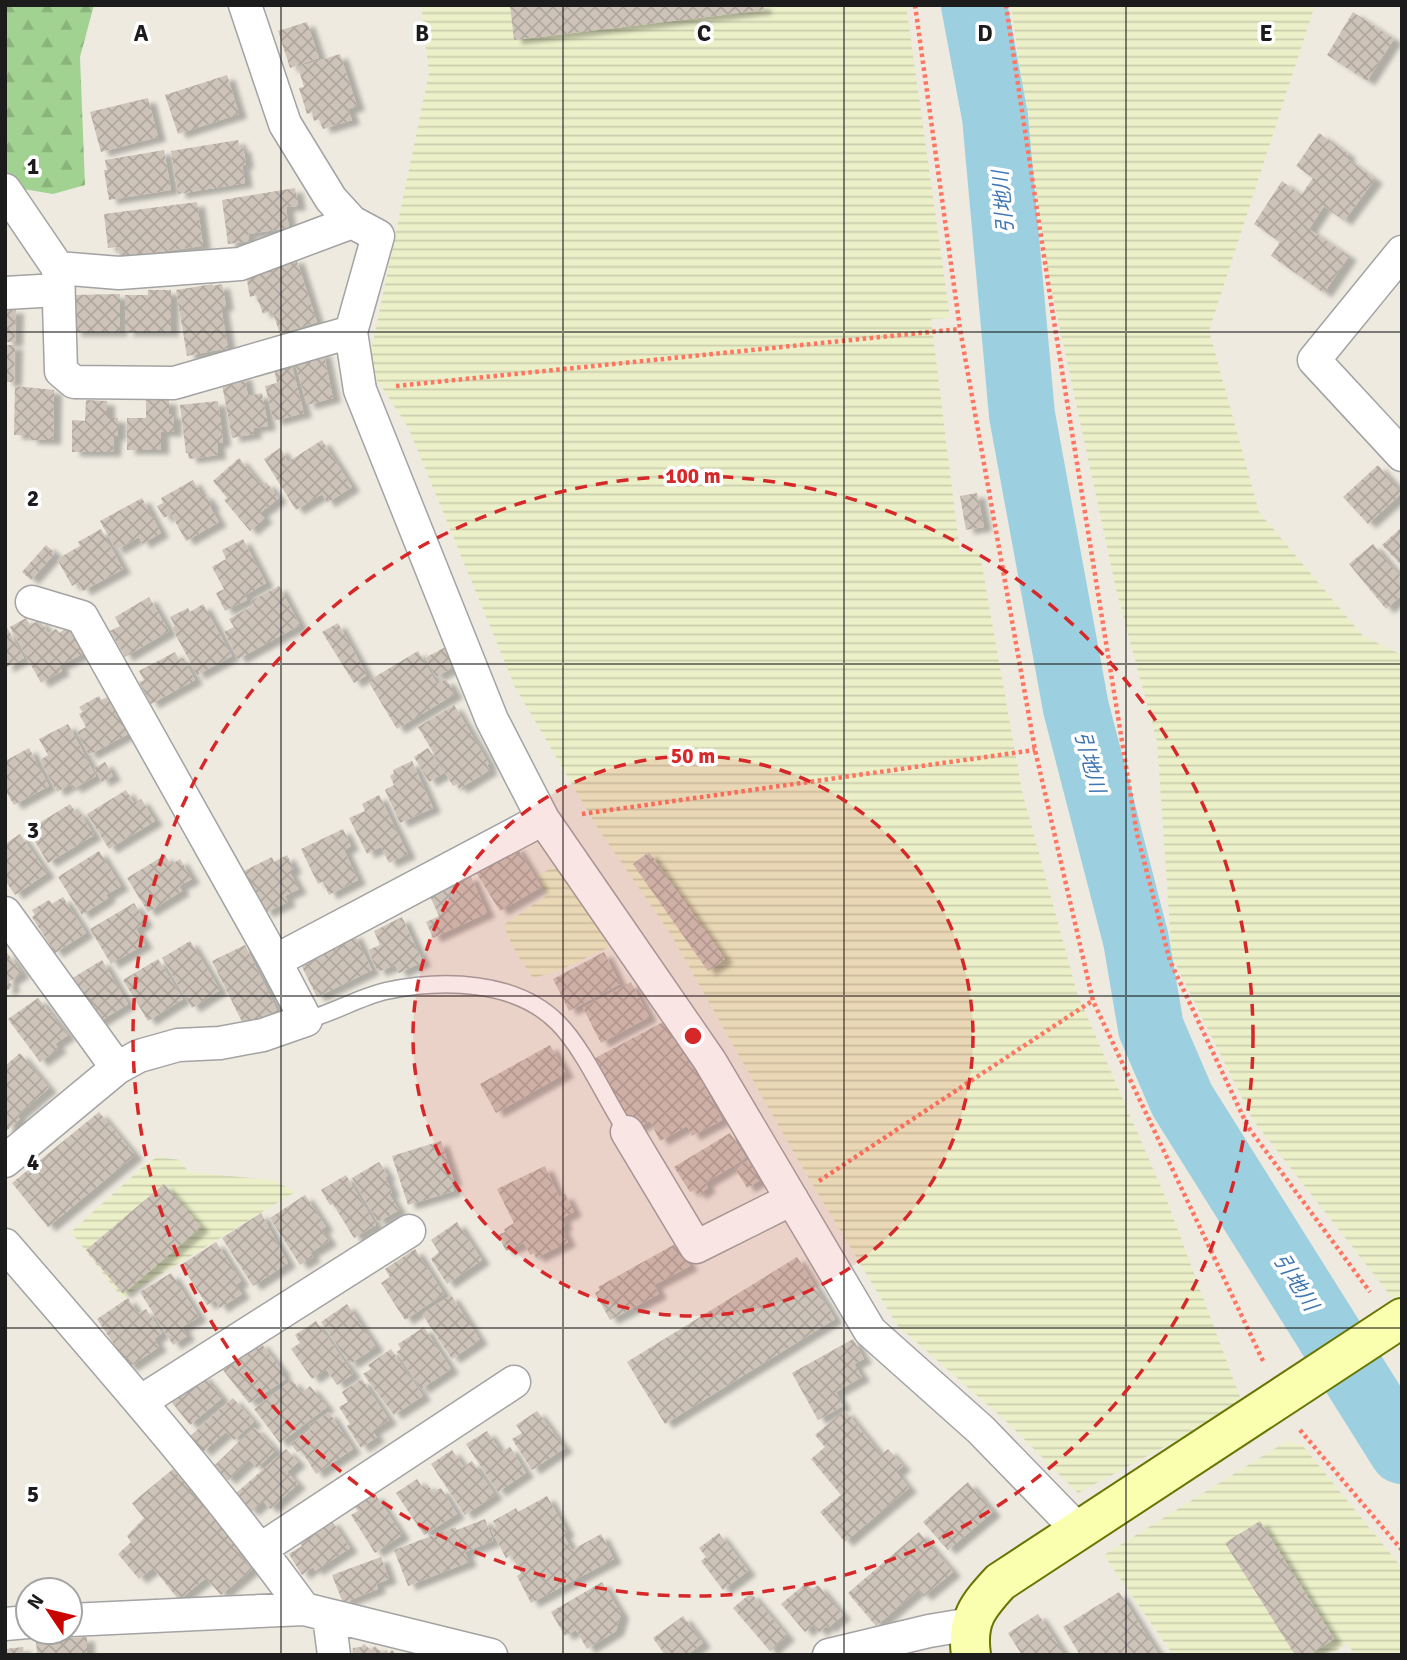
<svg xmlns="http://www.w3.org/2000/svg" width="1407" height="1660" font-family="Signika,'Noto Sans JP',sans-serif">
<style>
.farmland{fill:url(#farmland-rules)}
.forest{fill:url(#forest-firs)}
.lines{fill:none;stroke-linecap:round;stroke-linejoin:round}
.river{stroke:#9cd0e1;stroke-width:66}
.building{fill:url(#building-cross-hatch);filter:url(#shadow)}
.lane-casing{stroke:#a3a3a3;stroke-width:19}
.street-casing{stroke:#a3a3a3;stroke-width:35}
.secondary-casing{stroke:#667600;stroke-width:42}
.path{stroke:#ff7561;stroke-width:4.5;stroke-dasharray:3.5 3.5;stroke-linecap:butt}
.lane{stroke:#fff;stroke-width:16}
.street{stroke:#fff;stroke-width:32}
.secondary{stroke:#f9ffae;stroke-width:38}
.grid{fill:none;stroke:#1c1c1c;stroke-width:2;stroke-opacity:0.55}
.ring{fill:none;stroke:#d62828;stroke-width:3.5;stroke-dasharray:12 9}
.labels{text-anchor:middle;dominant-baseline:central;stroke-width:7;stroke-linejoin:round;paint-order:stroke}
.water-label{font-size:21px;font-style:italic;fill:#4077b3;stroke:#fff}
.grid-label{font-size:23px;text-anchor:middle;font-weight:bold;fill:#1c1c1c;stroke:#fff;stroke-width:7;stroke-linejoin:round;paint-order:stroke}
.centre{fill:#d62828;stroke:#fff;stroke-width:3.5}
.ring-label{font-size:21px;text-anchor:middle;font-weight:bold;fill:#d62828;stroke:#fff;stroke-width:7;stroke-linejoin:round;paint-order:stroke}
</style>
<defs>
<pattern id="farmland-rules" width="6" height="5" patternUnits="userSpaceOnUse" patternTransform="scale(1.75)"><rect width="6" height="5" fill="#ecf0c9"/><path d="M0 2.5h6" fill="none" stroke="#cacdac"/></pattern>
<pattern id="forest-firs" width="22" height="20" patternUnits="userSpaceOnUse" patternTransform="scale(1.75)"><rect width="22" height="20" fill="#a2d291"/><path d="M5 1l3.5 6h-7zM16 11l3.5 6h-7z" fill="#8bb47c"/></pattern>
<pattern id="building-cross-hatch" width="8" height="8" patternUnits="userSpaceOnUse" patternTransform="scale(1.75)"><rect width="8" height="8" fill="#cec3b9"/><path d="M0 0l8 8M0 8l8-8" fill="none" stroke="#b0a79e"/></pattern>
<filter id="shadow"><feDropShadow dx="8" dy="4.5" stdDeviation="2" flood-color="#0004"/></filter>
</defs>
<rect width="100%" height="100%" fill="#eeeae0"/>
<path class="farmland" d="M421,5H906L950,318L931,319L960,553L979,549L1022,791L1077,993L1167,1201L1243,1405L1078,1493L1005,1420L897,1325L798,1160L670,933L599,830L515,687L408,427L368,366L429,73Z
M1011,5H1315L1209,331L1259,512L1363,636L1402,655V1300L1397,1304L1253,1120L1172,957L1157,741L1117,593L1047,269Z
M559,864L616,944L558,971L533,978L520,959L507,935L505,924L546,896L538,875Z
M158,1157L179,1160L189,1172L273,1180L295,1192L122,1298L71,1232L147,1163Z
M1287,1441L1303,1446L1402,1568V1655H1355L1347,1643L1331,1655H1173L1104,1555Z"/>
<path class="forest" d="M5,5H94L80,57L85,185L53,194L5,186Z"/>
<g class="lines">
<path class="river" d="M974,5L995,117L1022,415L1076,708L1136,940L1151,1028L1182,1100L1402,1451"/>
</g>
<path class="building" d="M510,5H763L764,10L514,40Z
M1353,12L1394,39L1367,81L1327,55Z
M307,22L319,58L290,68L278,31Z
M340,54L357,106L348,109L352,120L323,129L319,119L314,121L312,112L307,114L299,88L304,87L298,67Z
M227,75L239,114L178,134L165,95Z
M148,98L158,137L101,152L90,112Z
M1319,133L1348,154L1346,158L1375,179L1344,221L1324,206L1309,229L1349,256L1324,293L1271,256L1280,242L1254,224L1282,181L1301,195L1313,178L1296,166Z
M238,140L240,148L243,147L246,164L242,165L245,183L178,194L171,151Z
M164,150L171,190L109,200L104,170H107L105,160Z
M295,188L298,206L286,207L289,228L248,234L249,241L228,244L222,200Z
M197,202L203,246L120,257L118,247L108,248L104,214Z
M296,258L317,322L280,334L272,310L263,314L256,295L250,297L246,275Z
M213,284V286L222,284L226,306L221,307L228,348L187,356L176,290Z
M148,290H171V332H125V295H148Z
M120,294V332H73V295Z
M5,309H16L15,342H5Z
M5,345H15L14,382H5Z
M323,351L333,398L307,405L294,359Z
M290,359L304,413L274,421L265,386L277,383L273,364Z
M244,375L248,396L262,393L268,426L253,428L254,434L232,438L221,379Z
M15,386L54,390L53,440H29L30,435H14Z
M86,400L107,401V418H118V436H114L113,452H72V420L85,421Z
M146,400H169V414H174V432H161V450H127V418H146Z
M218,401L223,442L217,443L218,455L189,459L188,453H186L180,405Z
M322,440L352,487L327,503L322,494L296,510L264,459L280,448L288,462Z
M239,458L262,486L266,482L279,498L260,513L265,518L250,531L224,500L227,498L213,481Z
M1378,465L1402,493L1368,524L1343,497Z
M193,480L202,496L205,494L212,505L210,507L219,522L186,541L171,514L164,518L157,506L163,503L161,498Z
M977,493L984,527L966,530L960,496Z
M142,498L161,533L142,544L139,537L116,550L100,521Z
M1402,527V566L1382,545Z
M101,529L123,569L83,591L78,582L72,586L57,559L80,546L78,542Z
M243,539L266,583L245,595L247,600L225,611L216,593L224,589L212,567L226,559L222,550Z
M1373,544L1400,576L1402,575V595L1386,609L1349,564Z
M46,545L55,553L31,580L22,572Z
M279,586L300,625L238,659L224,632L234,627L229,619L254,605L251,601Z
M149,597L169,631L125,657L110,631L120,626L115,617Z
M203,604L232,656L197,675L172,628L175,626L170,617L188,608L190,612Z
M26,618L30,625L40,620L48,633L56,629L59,633L72,625L86,652L59,666L62,671L41,683L10,627Z
M338,623L367,675L354,683L322,632Z
M5,624L24,658L5,668Z
M449,645L459,664L436,677L425,658Z
M418,651L437,684L446,679L455,694L397,729L368,681Z
M175,652L179,660L183,658L195,680L151,704L139,682L144,680L139,671Z
M99,696L101,700L110,696L130,733L89,755L77,732L86,727L79,714L83,712L79,707Z
M454,705L489,764L487,766L490,770L459,789L457,784L453,786L418,727Z
M68,724L96,776L73,789L71,784L57,792L40,760L48,755L39,739Z
M29,748L49,786L14,805L5,790V761Z
M428,748L444,773L429,782L414,757Z
M412,761L433,808L400,823L385,790L394,785L390,776L394,773L393,770Z
M105,762L113,776L102,782L94,768Z
M126,790L134,803L141,799L155,821L109,849L87,814Z
M379,795L408,854L389,863L381,847L367,854L349,818L365,811L362,804Z
M70,804L76,813L79,811L94,835L48,863L28,830Z
M343,829L351,846L344,850L358,880L329,895L323,881L318,884L301,849Z
M20,834L47,873L15,895L5,880V844Z
M516,846L541,887L500,911L475,871Z
M99,851L121,886L106,895L108,898L82,915L58,877Z
M649,852L725,959L708,971L633,864Z
M165,855L171,865L180,859L192,879L179,886L182,891L148,912L127,878Z
M287,855L294,869L289,871L299,889L285,896L288,902L265,913L244,871L272,857L274,862Z
M470,875L487,913L433,938L426,922L439,916L429,894Z
M63,897L86,933L55,953L32,917L35,915L32,910L49,900L52,904Z
M134,903L145,922L136,929L145,944L111,964L90,929Z
M402,917L423,962L399,973L395,965L378,972L368,950L380,945L374,931Z
M354,933L372,970L317,997L299,961Z
M190,941L220,990L192,1008L162,958Z
M245,945L277,1010L244,1026L212,961Z
M5,950L22,973L9,982L13,986L5,992Z
M604,952L620,984L569,1011L553,979Z
M158,959L183,999L148,1021L123,980Z
M102,960L128,1004L97,1023L71,979Z
M631,982L649,1017L601,1043L583,1008Z
M38,998L68,1035L55,1044L59,1048L40,1062L8,1019Z
M676,1015L690,1059L722,1120L692,1136L687,1126L660,1141L650,1121L633,1130L595,1058Z
M550,1045L566,1073L496,1113L480,1084Z
M20,1053L49,1088L17,1116L20,1119L5,1132V1066Z
M99,1112L135,1155L48,1227L12,1183Z
M730,1133L746,1158L705,1183L708,1188L698,1195L695,1190L690,1192L674,1167Z
M441,1141L454,1181L451,1182L454,1191L408,1205L392,1156Z
M750,1159L762,1179L747,1188L735,1168Z
M379,1162L388,1176L385,1177L392,1192L389,1194L399,1210L378,1222L352,1178Z
M545,1166L559,1197L565,1194L574,1212L562,1218L565,1226L561,1227L568,1242L536,1258L534,1253L530,1255L524,1243L506,1251L498,1235L505,1232L504,1229L514,1223L497,1189Z
M346,1175L376,1225L354,1238L333,1204L330,1205L321,1190Z
M164,1184L201,1227L123,1294L86,1250Z
M305,1195L326,1227L321,1229L329,1241L310,1253L313,1257L300,1265L270,1218Z
M261,1213L288,1263L253,1286L222,1238Z
M457,1222L482,1260L447,1284L431,1259L439,1252L431,1240Z
M216,1242L241,1281L236,1285L242,1294L220,1308L215,1300L207,1305L181,1265Z
M677,1243L690,1266L654,1285L659,1294L610,1320L595,1293L600,1290L598,1287Z
M415,1249L444,1294L405,1320L381,1283L390,1277L385,1269Z
M797,1257L835,1319L665,1424L627,1362Z
M171,1273L199,1317L182,1327L187,1336L173,1345L140,1292Z
M451,1295L480,1340L452,1359L422,1314Z
M128,1298L138,1314L146,1309L162,1333L154,1339L159,1347L129,1367L97,1319Z
M347,1304L376,1347L350,1364L321,1322Z
M316,1321L353,1374L337,1385L326,1369L312,1379L291,1349L300,1343L295,1335Z
M424,1327L451,1369L421,1389L397,1352L401,1349L398,1344Z
M853,1339L864,1359L854,1364L862,1377L836,1392L843,1406L818,1420L792,1373Z
M260,1342L283,1371L281,1372L286,1379L249,1403L223,1370Z
M391,1349L423,1396L394,1415L363,1374L371,1369L368,1365Z
M202,1374L222,1398L190,1425L170,1400Z
M362,1379L389,1420L372,1431L377,1437L361,1448L347,1426L350,1424L339,1407L348,1402L342,1392Z
M292,1380L302,1393L310,1386L327,1407L280,1443L254,1409Z
M233,1398L254,1422L234,1440L226,1432L203,1452L190,1436Z
M845,1410L881,1455L888,1449L903,1466L896,1472L909,1488L845,1542L820,1512L841,1495L811,1459L825,1447L815,1435Z
M537,1411L565,1448L532,1470L512,1439L522,1433L516,1425Z
M329,1412L353,1449L316,1474L301,1450L297,1452L291,1444L312,1429L309,1425Z
M254,1427L276,1450L257,1468L249,1460L228,1480L214,1466Z
M487,1431L501,1452L510,1447L526,1473L498,1492L466,1444Z
M286,1449L298,1462L287,1472L298,1484L270,1509L263,1501L251,1512L235,1494Z
M452,1450L464,1467L472,1461L495,1495L465,1515L431,1464Z
M173,1469L241,1551L238,1553L252,1569L221,1595L206,1578L179,1600L153,1568L139,1579L118,1554L131,1542L127,1536L144,1518L132,1503Z
M417,1479L422,1487L427,1484L433,1492L441,1488L457,1514L424,1535L396,1493Z
M968,1482L993,1512L948,1550L923,1522Z
M375,1494L402,1535L375,1553L351,1515L358,1511L355,1507Z
M547,1496L567,1532L563,1534L572,1550L601,1534L614,1559L531,1603L517,1576L521,1573L511,1555L506,1558L491,1530L496,1526L493,1521L516,1508L518,1512Z
M485,1519L493,1541L465,1552L469,1562L408,1586L394,1550L455,1527L457,1530Z
M331,1520L350,1548L315,1571L313,1567L302,1575L289,1554L302,1546L299,1542Z
M1260,1521L1334,1639L1309,1655H1295L1225,1543Z
M919,1532L953,1572L924,1596L918,1590L876,1626L848,1593Z
M719,1533L748,1571L723,1590L701,1561L706,1557L699,1548Z
M381,1557L389,1579L376,1584L378,1589L343,1603L332,1575Z
M602,1582L621,1614L616,1631L587,1649L576,1630L565,1636L551,1612Z
M805,1584L813,1589L818,1585L843,1615L828,1628L826,1626L819,1632L813,1625L805,1632L781,1604Z
M1119,1592L1159,1655H1080L1063,1627Z
M751,1593L787,1636L770,1651L733,1608Z
M1038,1614L1065,1655H1022L1008,1633Z
M683,1616L703,1643L687,1655H665L653,1638Z
M87,1637V1655H37L36,1640Z
M364,1644L371,1650L375,1646L382,1653L386,1650L389,1653L392,1650L397,1655H352L353,1648L361,1647Z
M23,1647L24,1655H5V1649Z"/>
<g class="lines">
<defs>
<path id="lane" d="M306,1020C334,1013 359,997 386,991C442,979 516,980 558,1023C584,1049 606,1100 627,1132"/>
<path id="street" d="M245,5L285,124L331,199L352,222L378,236L351,332L360,390L492,720L543,819L710,1061L870,1331L981,1430L1079,1531
M5,190L58,268L61,371L74,382L174,383L351,332
M1402,252L1314,360L1402,455
M58,268L119,273L240,264L352,222
M5,293L58,290
M32,602L82,617L275,961L543,819
M5,913L117,1068L5,1161
M117,1068L139,1056L178,1045L220,1043L263,1035L306,1020L275,961
M627,1132L696,1247L792,1199
M5,1245C108,1364 212,1482 304,1609
M140,1402L409,1231
M261,1549L514,1382
M329,1617L334,1655
M70,1620L304,1609L491,1655
M5,1624L28,1622
M829,1655L929,1631L971,1624"/>
<path id="secondary" d="M971,1655C966,1620 978,1606 1000,1582L1402,1318"/>
</defs>
<use href="#lane" class="lane-casing"/>
<use href="#street" class="street-casing"/>
<use href="#secondary" class="secondary-casing"/>
<path class="path" d="M915,5L960,329L1035,750L1093,1001L1264,1363
M1006,5L1052,309L1137,834L1170,961L1248,1127L1370,1292
M396,386L960,329
M582,814L1035,750
M819,1181L1092,1001
M1300,1430L1402,1550"/>
<use href="#lane" class="lane"/>
<use href="#street" class="street"/>
<use href="#secondary" class="secondary"/>
</g>
<path class="grid" d="M281,5V1655M563,5V1655M844,5V1655M1126,5V1655M5,332H1402M5,664H1402M5,996H1402M5,1328H1402"/>
<circle cx="693" cy="1036" r="280" fill="#d62828" fill-opacity=".12"/>
<g class="ring">
<circle cx="693" cy="1036" r="280"/>
<circle cx="693" cy="1036" r="560"/>
</g>
<g class="labels">
<g class="water-label">
<text transform="translate(1003 202) rotate(-95)">引地川</text>
<text transform="translate(1090 762) rotate(75)">引地川</text>
<text transform="translate(1296 1282) rotate(58)">引地川</text>
</g>
</g>
<g class="grid-label">
<text x="141" y="41">A</text>
<text x="422" y="41">B</text>
<text x="704" y="41">C</text>
<text x="985" y="41">D</text>
<text x="1266" y="41">E</text>
<text x="33" y="174">1</text>
<text x="33" y="506">2</text>
<text x="33" y="838">3</text>
<text x="33" y="1170">4</text>
<text x="33" y="1502">5</text>
</g>
<circle cx="693" cy="1036" r="10" class="centre"/>
<g class="ring-label">
<text x="693" y="483">100 m</text>
<text x="693" y="763">50 m</text>
</g>
<rect width="1407" height="1660" fill="none" stroke="#1c1c1c" stroke-width="14"/>
<g transform="translate(49 1611) rotate(305)"><circle r="33" fill="#ffffff" stroke="#a4a4a4" stroke-width="2"/>
<path d="M0-5L12 26L0 18L-12 26Z" fill="#c80500"/>
<text y="-10" font-size="19" font-weight="bold" text-anchor="middle" fill="#1c1c1c">N</text>
</g>
</svg>
